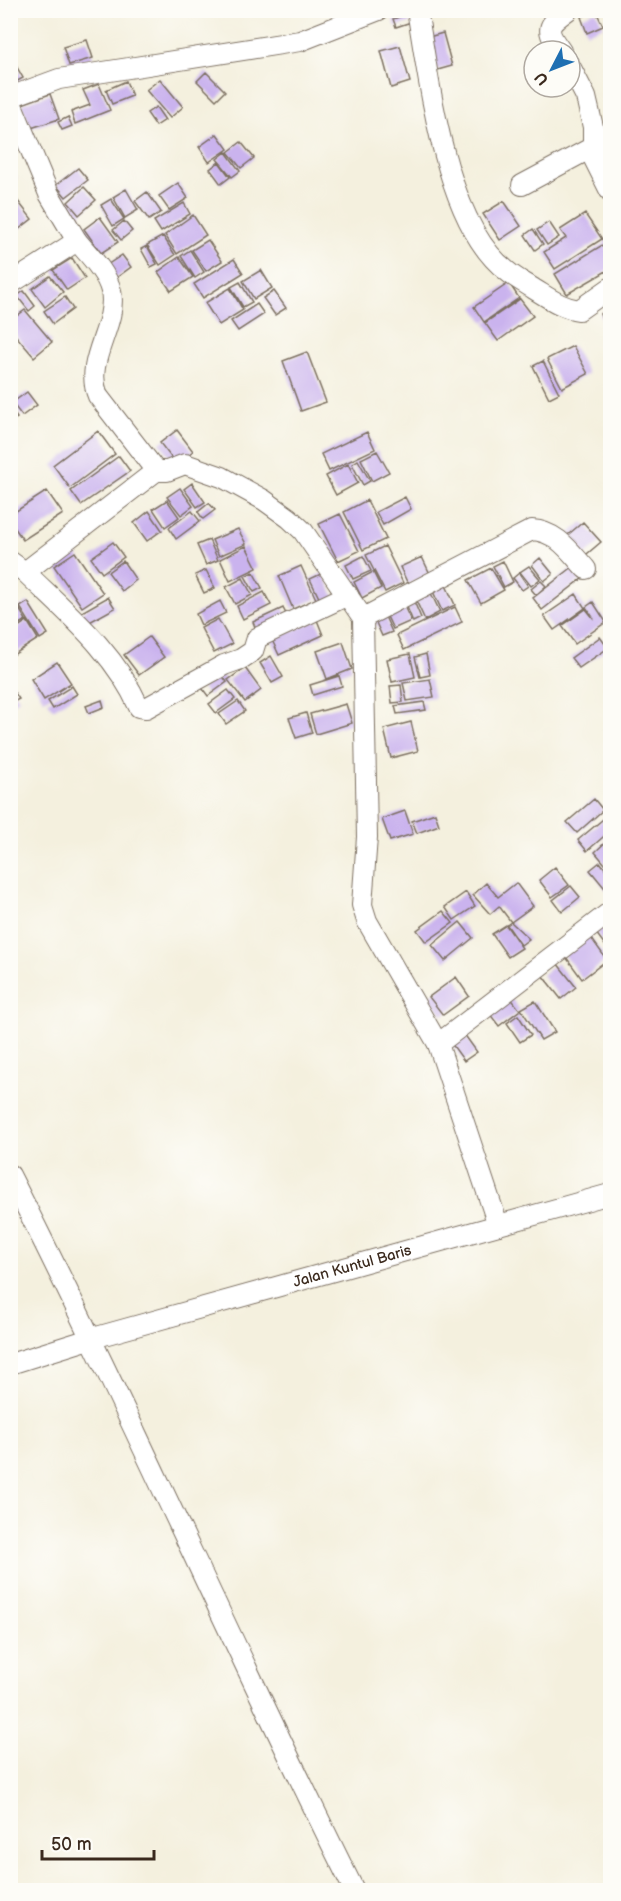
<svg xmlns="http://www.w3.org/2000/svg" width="621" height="1901" font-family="'Balsamiq Sans',sans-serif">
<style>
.building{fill:#cab3ee}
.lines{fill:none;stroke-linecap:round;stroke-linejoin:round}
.minor-casing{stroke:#7c6f61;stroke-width:22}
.minor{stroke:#fff;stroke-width:20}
.labels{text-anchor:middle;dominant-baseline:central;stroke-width:5;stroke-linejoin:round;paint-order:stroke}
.street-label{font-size:15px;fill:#3b2a1e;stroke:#fdfcf7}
</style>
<rect width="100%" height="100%" fill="#fdfcf7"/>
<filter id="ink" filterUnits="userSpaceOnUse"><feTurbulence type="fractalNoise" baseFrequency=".0167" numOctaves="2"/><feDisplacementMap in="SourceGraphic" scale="12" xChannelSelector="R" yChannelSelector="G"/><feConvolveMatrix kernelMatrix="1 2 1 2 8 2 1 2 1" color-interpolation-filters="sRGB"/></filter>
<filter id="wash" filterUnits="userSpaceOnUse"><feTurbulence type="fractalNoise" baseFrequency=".008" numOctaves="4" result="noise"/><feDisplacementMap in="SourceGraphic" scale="24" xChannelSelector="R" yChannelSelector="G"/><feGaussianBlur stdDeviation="1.35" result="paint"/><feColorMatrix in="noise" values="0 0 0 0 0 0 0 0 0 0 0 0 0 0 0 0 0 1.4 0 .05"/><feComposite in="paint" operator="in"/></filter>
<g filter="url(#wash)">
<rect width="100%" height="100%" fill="#f4f0de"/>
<g id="blocks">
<path class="building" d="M596,11L603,26L587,33L581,17Z
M414,12L417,20L396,27L393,19Z
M443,33L452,66L434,71L425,38Z
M87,40L93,58L69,65L63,47Z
M400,46L410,82L391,88L381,51Z
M10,55L23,78L10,85Z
M206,72L225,91L216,100L197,81Z
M160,79L183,107L170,118L146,90Z
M126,81L132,96L112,104L106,90Z
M99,84L110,110L75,124L71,112L90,105L83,90Z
M50,94L59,119L31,128L22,104Z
M156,107L165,120L156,126L147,113Z
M68,117L72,126L62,130L58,122Z
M217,134L228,149L209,162L199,147Z
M241,142L254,158L241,168L228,152Z
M226,152L240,171L232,177L217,159Z
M219,162L230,177L221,184L210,169Z
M10,167L17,178L10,182Z
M78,168L88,180L66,197L56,185Z
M178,183L188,198L169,210L159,196Z
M84,187L96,200L79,215L68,202Z
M126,189L138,210L125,218L113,197Z
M147,192L161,212L149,220L135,201Z
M111,199L124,219L113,226L101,205Z
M17,200L32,219L14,233L10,228V205Z
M504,201L521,226L500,240L483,214Z
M184,203L190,214L161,232L154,221Z
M585,214L602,239L555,269L544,252L566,238L560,230Z
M193,215L206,235L177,254L165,235Z
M100,217L118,242L101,253L84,229Z
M124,221L132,231L121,240L113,230Z
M549,222L559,237L547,245L537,230Z
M533,229L543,244L535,250L525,235Z
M163,236L175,255L160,265L147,245Z
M610,238V252L604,242Z
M208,240L222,261L206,271L192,250Z
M604,244L610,256V269L567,294L555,274Z
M147,246L157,264L151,267L141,249Z
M190,250L204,272L195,278L181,256Z
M122,255L131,267L116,278L107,265Z
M179,257L193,277L171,291L158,272Z
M72,258L85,278L67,290L53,270Z
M234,259L243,273L203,298L194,284Z
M261,270L272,288L254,299L243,281Z
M50,276L63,292L45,307L32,289Z
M240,282L252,302L243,307L231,287Z
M509,283L519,298L484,322L474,307Z
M230,288L243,310L219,325L205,303Z
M24,291L35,306L29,311L17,296Z
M274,291L286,308L275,315L263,298Z
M65,297L73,309L53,324L44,311Z
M520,299L533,316L498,341L485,323Z
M257,304L264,314L238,331L231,321Z
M25,310L52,342L34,357L10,329V321Z
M610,310V329L606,330L600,314Z
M610,331V346L606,333Z
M573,346L588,374L562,388L547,359Z
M307,352L326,402L301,411L283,361Z
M543,361L559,393L549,398L533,366Z
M27,392L37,405L22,416L12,403Z
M10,408L17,418L10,422Z
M177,430L193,451L176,464L160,443Z
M98,431L115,454L70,488L53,465Z
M367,432L375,449L329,471L321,454Z
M377,451L389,472L372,481L361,459Z
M119,456L130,471L81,505L71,491Z
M358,460L370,481L363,485L352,464Z
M348,464L358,483L336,495L326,476Z
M192,483L205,502L197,507L184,489Z
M180,488L193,506L181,515L167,497Z
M47,491L63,514L23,540L10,521V515Z
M405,497L411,509L383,525L376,512Z
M167,500L179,517L165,527L153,509Z
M367,500L386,539L363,550L344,512Z
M209,503L215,510L203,519L198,512Z
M149,511L162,530L147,541L134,523Z
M192,511L200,521L176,539L169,528Z
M340,514L359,551L338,561L319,524Z
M583,522L601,542L581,559L563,539Z
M238,529L246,544L219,556L212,540Z
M209,540L218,560L206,565L197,545Z
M113,542L124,557L102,573L91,558Z
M246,546L257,568L230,581L220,559Z
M385,546L403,583L385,592L366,555Z
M75,552L103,593L82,607L54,566Z
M363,556L371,571L353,579L346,565Z
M422,557L430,574L408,584L400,567Z
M540,558L553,574L544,581L532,565Z
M123,561L136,580L122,591L108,572Z
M503,561L513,582L504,587L493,566Z
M301,566L316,599L293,609L279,576Z
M529,566L540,579L531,586L520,572Z
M574,566L583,578L542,610L533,598Z
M491,568L504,590L481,603L468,580Z
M206,570L215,588L204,593L195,575Z
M253,572L262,588L254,592L245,576Z
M373,572L381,588L362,598L354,582Z
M323,573L335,598L322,604L310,579Z
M519,573L528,586L522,590L513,578Z
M243,578L252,595L235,604L226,587Z
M444,581L455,605L442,611L431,587Z
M541,581L546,586L536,595L531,589Z
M428,587L440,612L425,620L413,594Z
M264,592L271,605L243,619L237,606Z
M576,594L585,608L554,630L544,616Z
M108,597L115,608L86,624L80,613Z
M413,599L421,618L413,622L405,602Z
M220,601L226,613L201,625L196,614Z
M28,602L48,634L40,639L20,607Z
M402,602L411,621L393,629L384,610Z
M593,602L606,622L575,644L562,626L586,609L594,619L586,607Z
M18,607L26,620L10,629V612Z
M455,607L462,622L404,650L397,635Z
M283,608L289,620L258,635L253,622Z
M383,612L392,632L382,636L373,616Z
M218,619L232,644L214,653L201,628Z
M317,620L323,635L279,655L272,640Z
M27,621L38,639L10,657V632Z
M149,637L164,657L139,675L124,655Z
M600,637L608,648L579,668L571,658Z
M343,642L352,669L327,679L317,651Z
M410,654L415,677L392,682L387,659Z
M426,654L430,675L420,677L415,657Z
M271,656L283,677L272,683L260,663Z
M57,662L71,683L44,700L31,679Z
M245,668L261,690L245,702L228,680Z
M221,674L227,682L208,696L202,688Z
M339,676L342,686L313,695L310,685Z
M430,679L434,697L407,701L403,683Z
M401,685L403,702L392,703L390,686Z
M10,686L19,699L10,704Z
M72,686L77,694L53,709L48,701Z
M228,690L235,699L216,713L209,704Z
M102,700L104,707L89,713L86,706Z
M238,701L245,711L226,724L219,714Z
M424,702L426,710L397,714L395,706Z
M346,704L352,723L316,734L310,714Z
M306,713L312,733L296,738L289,718Z
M411,722L418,751L391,758L384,729Z
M594,799L603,810L577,833L567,822Z
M610,803V815L604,808Z
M405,811L413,834L390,841L382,819Z
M435,813L439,825L417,833L412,821Z
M608,815L610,831L587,851L578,840Z
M610,838V870L595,852Z
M600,862L610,875V890L608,892L590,870Z
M555,867L569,885L552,897L539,880Z
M486,883L498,897L516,883L533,906L511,922L499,906L490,914L473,895Z
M571,886L580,897L562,912L553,900Z
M466,892L475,906L454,920L445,907Z
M443,911L453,923L426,942L417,930Z
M460,922L473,938L445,961L432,945Z
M511,922L529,939L521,945L507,925Z
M610,922V952L596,933Z
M506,925L522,948L508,957L492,934Z
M589,935L607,960L582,979L563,953Z
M557,963L576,987L561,999L542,975Z
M456,977L469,996L443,1015L429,997Z
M510,997L520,1010L499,1026L489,1013Z
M535,1001L555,1032L541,1040L521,1009Z
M518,1015L531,1035L520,1042L507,1023Z
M464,1034L477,1052L464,1061L451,1043Z"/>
</g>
</g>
<g filter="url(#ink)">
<use href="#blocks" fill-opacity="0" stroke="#7c6f61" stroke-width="1.5"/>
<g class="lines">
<defs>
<g id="minor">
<path d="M417,10C430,84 445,224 507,271C515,278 525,283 534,289C549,298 562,308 579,310L610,288"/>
<path d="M561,51C545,29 546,26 568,10"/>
<path d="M570,66L586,97L593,127V157L610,191"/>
<path d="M10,97L59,79L300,41L379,10"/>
<path d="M10,100L49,194L77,241L10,284"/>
<path d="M522,185L593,147"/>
<path d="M77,241C89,255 107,273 111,291C118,326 83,360 98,396L156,471"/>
<path d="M10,561L25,572L156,471H167L185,464L222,477L264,500L289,518L303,531L363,618L367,837L362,905L367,921L438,1044L498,1225"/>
<path d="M25,572C68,614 114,651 139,707L146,708L224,665L241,659L253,651L257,638L348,595"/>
<path d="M363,618L532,530C557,531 571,553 586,569"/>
<path d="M438,1044L610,912"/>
<path d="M10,1175C130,1411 236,1654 354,1890"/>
<path id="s1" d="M10,1364L93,1338L610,1194"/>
</g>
</defs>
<use href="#minor" class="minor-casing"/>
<use href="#minor" class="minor"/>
</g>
</g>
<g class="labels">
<g class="street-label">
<text stroke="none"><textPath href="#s1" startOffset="356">Jalan Kuntul Baris</textPath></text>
</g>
</g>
<rect width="621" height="1901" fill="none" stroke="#fdfcf7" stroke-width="36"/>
<g transform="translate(552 69) rotate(228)"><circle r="28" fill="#fdfcf7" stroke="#afa8a0" stroke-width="1.5"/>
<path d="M0-4.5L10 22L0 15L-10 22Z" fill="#1f6fb2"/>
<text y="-9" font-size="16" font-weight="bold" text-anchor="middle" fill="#3b2a1e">U</text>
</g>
<path d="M42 1850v9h112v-9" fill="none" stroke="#3b2a1e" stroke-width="3"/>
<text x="51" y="1850" font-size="18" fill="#3b2a1e" stroke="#fdfcf7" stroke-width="4.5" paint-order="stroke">50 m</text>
</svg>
